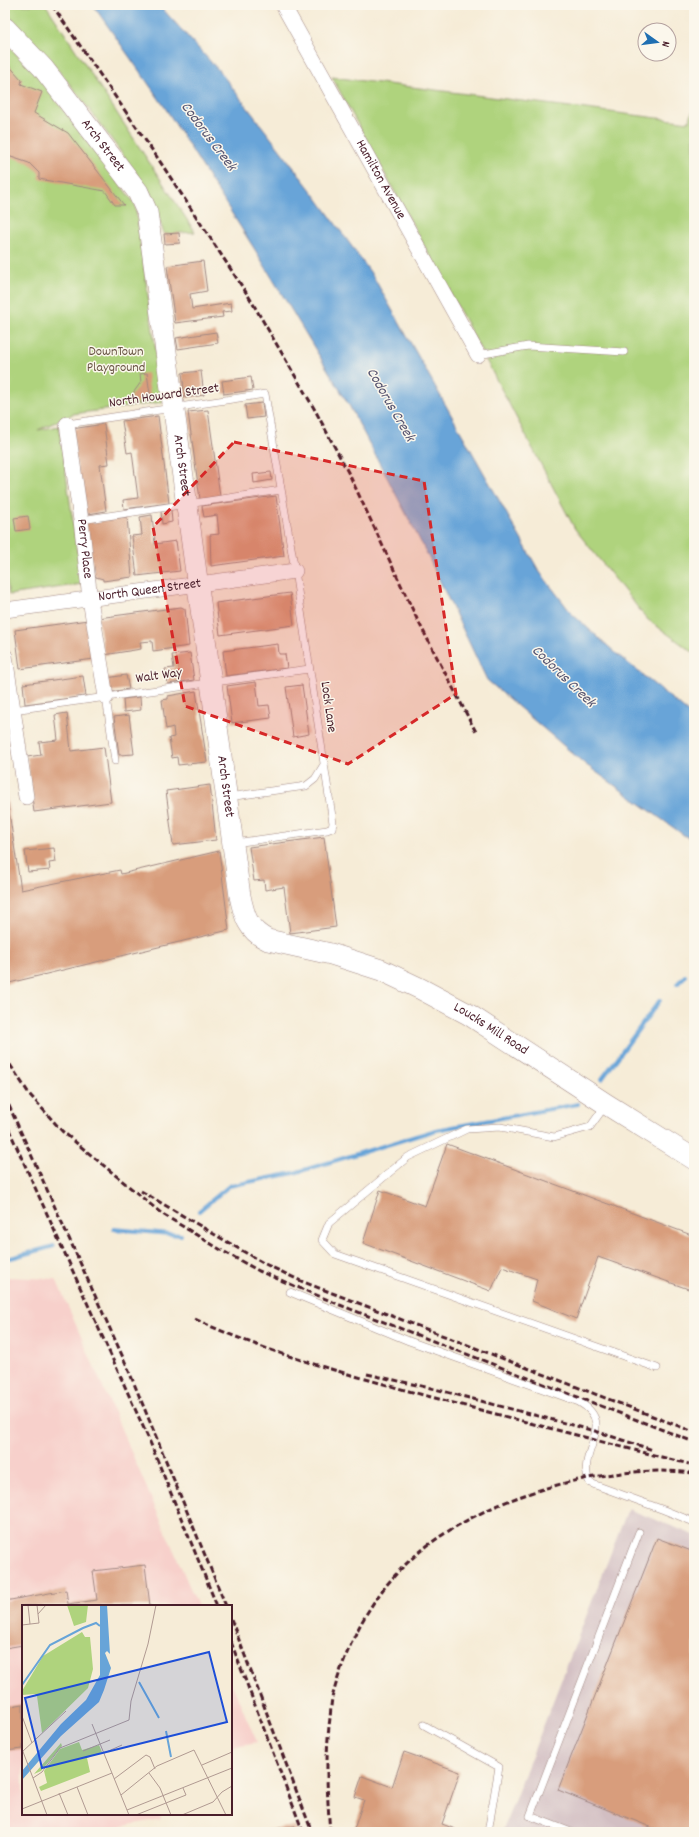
<svg xmlns="http://www.w3.org/2000/svg" width="699" height="1837" font-family="Dekko,sans-serif">
<style>
.built{fill:#f7d0cb}
.industrial{fill:#d2bec2}
.green{fill:#afd37d;stroke:#7c7954}
.water{fill:#67a4d8;stroke:#586282}
.lines{fill:none;stroke-linecap:round;stroke-linejoin:round}
.stream{stroke:#67a4d8;stroke-width:4}
.building{fill:#d89d7c}
.lane-casing{stroke:#a08681;stroke-width:8}
.street-casing{stroke:#a08681;stroke-width:16}
.secondary-casing{stroke:#a08681;stroke-width:22}
.lane{stroke:#fff;stroke-width:7}
.street{stroke:#fff;stroke-width:15}
.secondary{stroke:#fff;stroke-width:21}
.rail{stroke:#4a1f2b;stroke-width:3;stroke-dasharray:6 3;stroke-linecap:butt}
.marked{fill:#d62828;fill-opacity:0.2;stroke:#d62828;stroke-width:3;stroke-dasharray:8 5;stroke-linejoin:round}
.labels{text-anchor:middle;dominant-baseline:central;stroke-width:3;stroke-linejoin:round;paint-order:stroke}
.street-label{font-size:14px;fill:#4a1f2b;stroke:#fbf7ec}
.park-label{font-size:14px;fill:#685544;stroke:#fbf7ec}
.water-label{font-size:15px;font-style:italic;fill:#565470;stroke:#fbf7ec}
.inset-river{fill:none;stroke:#67a4d8;stroke-width:2}
.inset-road{fill:none;stroke:#b19a92;stroke-width:1}
.view{fill:#1d4ed8;fill-opacity:0.15;stroke:#1d4ed8;stroke-width:2}
.inset-edge{fill:none;stroke:#4a1f2b;stroke-width:2}
</style>
<rect width="100%" height="100%" fill="#fbf7ec"/>
<filter id="ink" filterUnits="userSpaceOnUse"><feTurbulence type="fractalNoise" baseFrequency=".025" numOctaves="2"/><feDisplacementMap in="SourceGraphic" scale="8" xChannelSelector="R" yChannelSelector="G"/><feConvolveMatrix kernelMatrix="1 2 1 2 8 2 1 2 1" color-interpolation-filters="sRGB"/></filter>
<filter id="wash" filterUnits="userSpaceOnUse"><feTurbulence type="fractalNoise" baseFrequency=".012" numOctaves="4" result="noise"/><feDisplacementMap in="SourceGraphic" scale="16" xChannelSelector="R" yChannelSelector="G"/><feGaussianBlur stdDeviation="0.9" result="paint"/><feColorMatrix in="noise" values="0 0 0 0 0 0 0 0 0 0 0 0 0 0 0 0 0 1.4 0 .05"/><feComposite in="paint" operator="in"/></filter>
<g filter="url(#wash)">
<rect width="100%" height="100%" fill="#f6ecd7"/>
<path class="built" d="M5,1277L56,1279L198,1606H23V1814H160L161,1819L90,1832H5Z
M231,1682L257,1742L231,1747Z"/>
<path class="industrial" d="M628,1509L694,1535V1832H502Z"/>
<path class="green" d="M5,5H46L195,232L164,234L152,197L148,189C103,129 61,65 5,14Z
M5,42L35,73L135,204L163,402L73,414L38,430L59,426L82,584L9,595L5,571Z
M332,77L689,122L690,115L694,110V653L647,619L575,529L466,322Z"/>
<path class="water" d="M93,5H159L221,73L317,198L373,276L539,571L572,614L618,655L694,717V839L685,836L585,764L487,680L426,552L349,405L257,253L164,106Z"/>
<g class="lines">
<path class="stream" d="M677,984L685,976
M602,1079L660,1000
M199,1211L229,1186L294,1173L436,1130L578,1104
M114,1229L181,1235
M5,1258H11L54,1246"/>
</g>
<g id="blocks">
<path class="building" d="M5,61L22,80L21,84L42,92L34,113L68,133L124,205H115L105,191L39,179V173L29,163L5,155Z
M179,233L180,243L165,244L164,234Z
M203,261L207,291L190,294L192,309L231,303L232,311L222,312L223,317L175,323L167,266Z
M216,332L218,343L178,349L176,338Z
M201,371L204,395L185,398L182,373Z
M147,373L151,401L132,403L131,396L141,382L140,374Z
M251,377L253,390L224,394L222,381Z
M262,403L264,417L247,419L245,405Z
M208,410L220,496L200,499L188,412Z
M158,416L169,503L124,509L123,500L138,498L132,452L127,453L122,421Z
M104,424L109,464L100,465L106,511L83,515L72,429Z
M271,472L272,480L254,483L253,474Z
M276,496L284,556L211,566L210,535L219,534L217,515L204,517L202,506Z
M171,510L172,522L162,524L161,511Z
M152,515L155,544L176,541L180,571L137,576L132,536L142,535L140,517Z
M28,516L30,529L16,531L14,518Z
M127,517L132,577L103,581V579L96,577L94,574L84,522Z
M290,593L294,625L220,635L216,603Z
M181,607L185,609L189,646L153,651L152,641L140,642L141,649L104,655L98,618Z
M88,620L94,659L20,669L15,630Z
M278,644L279,654H285L287,668L226,676L223,651Z
M190,653L194,680L168,684L165,669L174,668L172,655Z
M126,675L129,689L109,692L107,678Z
M83,676L86,696L25,704L23,684Z
M256,682L259,706L269,705L271,718L232,723L227,686Z
M302,685L309,734L293,737L286,687Z
M196,691L207,762L178,765L177,757L172,758L169,738L174,737L173,727L166,729L162,700L168,699V696Z
M140,697L141,710L124,712L123,699Z
M67,713L71,751L104,747L111,802L34,812L27,757L41,755L39,742L58,740L55,715Z
M129,715L134,754L119,755L114,717Z
M210,785L216,840L173,845L166,791Z
M5,786L21,890L120,870L121,874L219,851L229,930L5,984Z
M324,837L336,927L290,933L284,887L265,890L264,880L254,881L249,847Z
M54,848L56,862L49,863L50,870L28,872L25,851Z
M447,1144L694,1236V1291L598,1257L576,1319L532,1301L537,1279L502,1267L491,1291L363,1243L380,1190L425,1206Z
M657,1538L694,1552V1832H663L558,1790Z
M145,1565L150,1606H23V1645L5,1648V1601L66,1590L68,1604L97,1600L93,1571Z
M23,1704V1749L5,1751V1707Z
M404,1752L460,1772L442,1824L463,1832H353L364,1800L355,1797L362,1776L392,1787Z
M295,1826L297,1832H259V1831Z"/>
</g>
</g>
<g filter="url(#ink)">
<use href="#blocks" fill-opacity="0" stroke="#a08681" stroke-width="1"/>
<g class="lines">
<defs>
<path id="lane" d="M478,355L528,346L624,352
M67,424L265,394L295,571L333,823L332,828L327,830L235,843
M81,520L281,490
M106,697L115,761
M13,710L309,669
M228,797L306,786L315,779L323,766
M605,1106L590,1127L554,1137L500,1127L467,1129L408,1157L329,1223L322,1240L335,1254L657,1368
M290,1292L409,1341L579,1402C619,1425 574,1453 590,1483L664,1510L694,1522
M424,1725L499,1767L488,1832
M571,1832L530,1816L639,1532"/>
<g id="street">
<path id="s1" d="M283,5L478,355"/>
<path id="s2" d="M67,424L81,520L90,599L106,697"/>
<path id="s3" d="M5,610L295,571"/>
<path d="M5,656L26,797"/>
</g>
<g id="secondary">
<path id="s4" d="M5,28L43,68L138,192L147,212L240,896C244,915 248,931 268,940L331,954L381,970L421,989L468,1014L606,1104L694,1159"/>
</g>
</defs>
<use href="#lane" class="lane-casing"/>
<use href="#street" class="street-casing"/>
<use href="#secondary" class="secondary-casing"/>
<use href="#lane" class="lane"/>
<use href="#street" class="street"/>
<use href="#secondary" class="secondary"/>
<path class="rail" d="M52,5L157,157L249,297L315,410L350,476L417,619L477,734
M5,1057L30,1095L62,1131L161,1213L221,1250L259,1271L340,1305L694,1442
M5,1097L126,1364L226,1606
M5,1121L150,1442L217,1606
M141,1191L263,1263L301,1281L694,1432
M195,1319C266,1353 341,1372 416,1393C507,1417 598,1441 689,1464
M367,1374L435,1389L595,1431L653,1450
M231,1619L312,1832
M231,1642L303,1832
M330,1832C327,1794 325,1756 330,1718C331,1709 331,1699 334,1691C347,1645 369,1600 404,1566C471,1499 600,1462 694,1473"/>
</g>
</g>
<path class="marked" d="M234,442L424,481L456,694L348,764L185,706L153,527Z"/>
<g class="labels">
<g class="street-label">
<text stroke="none"><textPath href="#s4" startOffset="153">Arch Street</textPath></text>
<text stroke="none"><textPath href="#s1" startOffset="200">Hamilton Avenue</textPath></text>
<text transform="translate(164 396) rotate(-8)">North Howard Street</text>
<text stroke="none"><textPath href="#s4" startOffset="489">Arch Street</textPath></text>
<text stroke="none"><textPath href="#s2" startOffset="126">Perry Place</textPath></text>
<text stroke="none"><textPath href="#s3" startOffset="146">North Queen Street</textPath></text>
<text transform="translate(159 676) rotate(-8)">Walt Way</text>
<text transform="translate(328 707) rotate(82)">Lock Lane</text>
<text stroke="none"><textPath href="#s4" startOffset="813">Arch Street</textPath></text>
<text stroke="none"><textPath href="#s4" startOffset="1220">Loucks Mill Road</textPath></text>
</g>
<g class="park-label">
<text x="116" y="352">DownTown<tspan x="116" dy="16">Playground</tspan></text>
</g>
<g class="water-label">
<text transform="translate(208 137) rotate(53)">Codorus Creek</text>
<text transform="translate(390 405) rotate(60)">Codorus Creek</text>
<text transform="translate(563 677) rotate(44)">Codorus Creek</text>
</g>
</g>
<g transform="translate(22 1605)">
<rect width="210" height="210" fill="#f6ecd7"/>
<path d="M45,0H66L64,17L52,21ZM60,27L63,32H68L71,64L66,83L20,128L15,91L13,89L0,90V86L21,51ZM57,137L60,145L77,140L80,147L65,153L68,167L19,186L17,182L25,178L22,166L38,144ZM39,138L40,141L19,166L12,169Z" fill="#afd37d"/>
<path d="M78,0H85L88,49L85,46L83,48L89,63L82,85L77,97L39,131L0,175V166L39,119L64,95L78,70Z" fill="#67a4d8"/>
<path class="inset-river" d="M117,77L137,113M0,80L28,40L61,23L74,18L78,21M144,126L149,152"/>
<path class="inset-road" d="M6,0L8,19M16,9L24,0M0,20L17,18L15,0M0,111L10,138M70,119L107,210M0,144L25,210M61,146L88,135M0,147L44,106M82,148L100,140M180,160L210,147M127,168L138,183L149,210M11,173L20,167L38,143L107,115L109,96L126,39L134,0M92,174L124,150L128,152L133,164M55,182L66,210M37,188L46,210M99,190L135,161L172,145L204,210M0,204L90,168M105,205L210,163M114,210L164,190L161,183M160,210L191,197L200,187L210,181"/>
<path class="view" d="M187,47L205,117L20,163L3,93Z"/>
<rect width="210" height="210" class="inset-edge"/>
</g>
<rect width="699" height="1837" fill="none" stroke="#fbf7ec" stroke-width="20"/>
<g transform="translate(657 42) rotate(104)"><circle r="19" fill="#fbf7ec" stroke="#b4a19f"/>
<path d="M0-3L7 15L0 10L-7 15Z" fill="#1f6fb2"/>
<text y="-6" font-size="11" font-weight="bold" text-anchor="middle" fill="#4a1f2b">N</text>
</g>
</svg>
